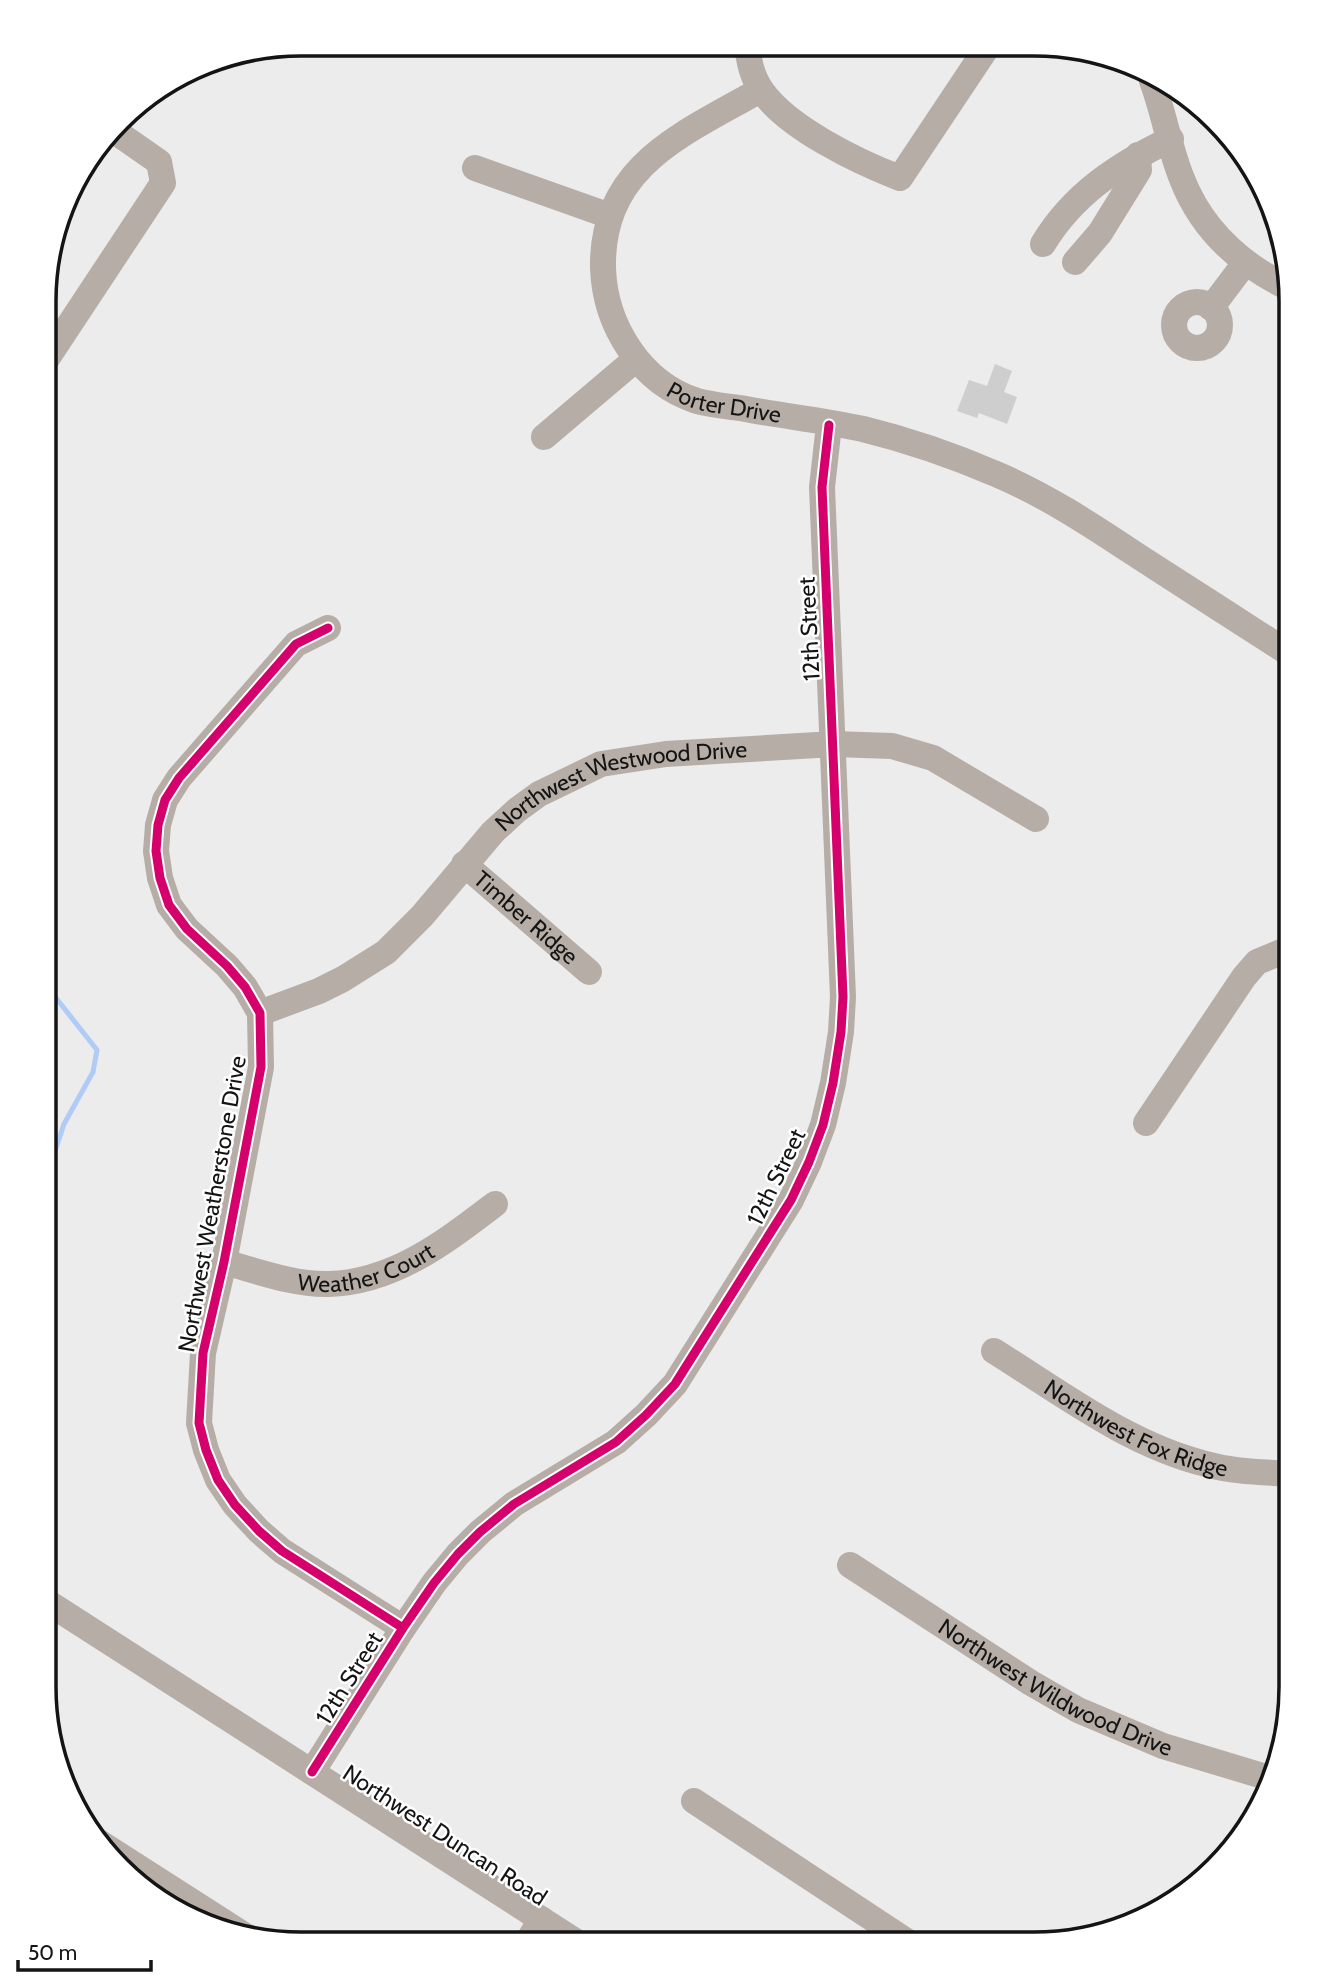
<svg xmlns="http://www.w3.org/2000/svg" width="1335" height="1988" font-family="Cabin,sans-serif">
<style>
.lines{fill:none;stroke-linecap:round;stroke-linejoin:round}
.stream{stroke:#b0cbf6;stroke-width:5}
.building{fill:#cececf}
.minor{stroke:#b6ada7;stroke-width:26}
.cycleway-casing{stroke:#fff;stroke-width:13}
.cycleway{stroke:#d6006c;stroke-width:9}
.labels{text-anchor:middle;dominant-baseline:central;stroke-width:5;stroke-linejoin:round;paint-order:stroke}
.street-label{font-size:23px;fill:#141414;stroke:#fff}
.rim{fill:none;stroke:#141414;stroke-width:3.5}
</style>
<rect width="100%" height="100%" fill="#ececed"/>
<g class="lines">
<path class="stream" d="M45,1181L64,1124L93,1072L97,1050L45,984"/>
</g>
<path class="building" d="M995,364L1012,371L1004,392L1017,397L1007,424L979,413L977,418L957,411L969,380L987,386Z"/>
<g class="lines">
<g class="minor">
<path d="M747,45C749,62 752,77 762,91C788,128 858,162 900,178L988,46"/>
<path d="M1152,81C1164,113 1169,147 1182,179C1202,230 1241,265 1289,288"/>
<path id="s1" d="M760,90C684,134 601,165 603,268C605,326 641,383 697,401C711,405 726,406 740,408C781,416 822,420 863,429C908,440 954,456 996,474C1048,496 1094,527 1141,558C1190,589 1238,621 1287,652"/>
<path d="M475,168L610,216"/>
<path d="M1043,244C1073,194 1119,164 1171,139"/>
<path d="M1075,262L1100,233L1139,170L1138,155"/>
<circle cx="1197" cy="325" r="23"/>
<path d="M1211,308L1245,263"/>
<path d="M46,360L163,183L159,162L113,130"/>
<path d="M544,437L636,359"/>
<path d="M328,628L296,644L179,778L165,800L158,825L156,851L160,878L169,905L187,929L227,966L245,987L260,1013L261,1067L224,1262L203,1353L199,1423L206,1450L218,1480L235,1505L259,1531L282,1551L403,1628"/>
<path id="s2" d="M464,864L589,972"/>
<path id="s3" d="M260,1013L319,991L343,979L386,952L422,916L493,832L517,810L539,794L601,764L666,754L834,744L892,746L933,758L1036,819"/>
<path d="M1146,1123L1244,977L1257,962L1291,948"/>
<path id="s4" d="M224,1262C257,1271 294,1285 329,1284C394,1282 445,1242 495,1204"/>
<path id="s5" d="M994,1351C1061,1393 1129,1445 1206,1464C1233,1472 1263,1472 1291,1474"/>
<path id="s6" d="M850,1565L1031,1683L1078,1710L1163,1746L1273,1779"/>
<path d="M44,1600L578,1943"/>
<path d="M312,1772L403,1628L434,1583L458,1554L480,1532L514,1504L616,1442L646,1415L675,1384L791,1200L809,1162L823,1125L833,1083L841,1032L843,997L822,487L829,425"/>
<path d="M694,1801L911,1944"/>
<path d="M94,1839L247,1937"/>
<path d="M527,1943L541,1919"/>
</g>
<defs>
<path id="cycleway" d="M328,628L296,644L179,778L165,800L158,825L156,851L160,878L169,905L187,929L227,966L245,987L260,1013L261,1067L224,1262L203,1353L199,1423L206,1450L218,1480L235,1505L259,1531L282,1551L403,1628
M312,1772L403,1628L434,1583L458,1554L480,1532L514,1504L616,1442L646,1415L675,1384L791,1200L809,1162L823,1125L833,1083L841,1032L843,997L822,487L829,425"/>
</defs>
<use href="#cycleway" class="cycleway-casing"/>
<use href="#cycleway" class="cycleway"/>
</g>
<g class="labels">
<g class="street-label">
<text stroke="none"><textPath href="#s1" startOffset="453">Porter Drive</textPath></text>
<text transform="translate(809 629) rotate(-93)">12th Street</text>
<text stroke="none"><textPath href="#s3" startOffset="443">Northwest Westwood Drive</textPath></text>
<text stroke="none"><textPath href="#s2" startOffset="82">Timber Ridge</textPath></text>
<text transform="translate(776 1177) rotate(-64)">12th Street</text>
<text transform="translate(212 1204) rotate(-80)">Northwest Weatherstone Drive</text>
<text stroke="none"><textPath href="#s4" startOffset="147">Weather Court</textPath></text>
<text stroke="none"><textPath href="#s5" startOffset="163">Northwest Fox Ridge</textPath></text>
<text transform="translate(349 1678) rotate(-58)">12th Street</text>
<text stroke="none"><textPath href="#s6" startOffset="240">Northwest Wildwood Drive</textPath></text>
<text transform="translate(445 1835) rotate(33)">Northwest Duncan Road</text>
</g>
</g>
<path d="M0 0H1335V1988H0ZM301 56H1034A245 245 0 0 1 1279 301V1687A245 245 0 0 1 1034 1932H301A245 245 0 0 1 56 1687V301A245 245 0 0 1 301 56Z" fill="#fff" fill-rule="evenodd"/>
<path class="rim" d="M301 56H1034A245 245 0 0 1 1279 301V1687A245 245 0 0 1 1034 1932H301A245 245 0 0 1 56 1687V301A245 245 0 0 1 301 56Z"/>
<path d="M18 1960v10h133v-10" fill="none" stroke="#141414" stroke-width="3.5"/>
<text x="28" y="1960" font-size="21" fill="#141414" stroke="#ffffff" stroke-width="5" paint-order="stroke">50 m</text>
</svg>
